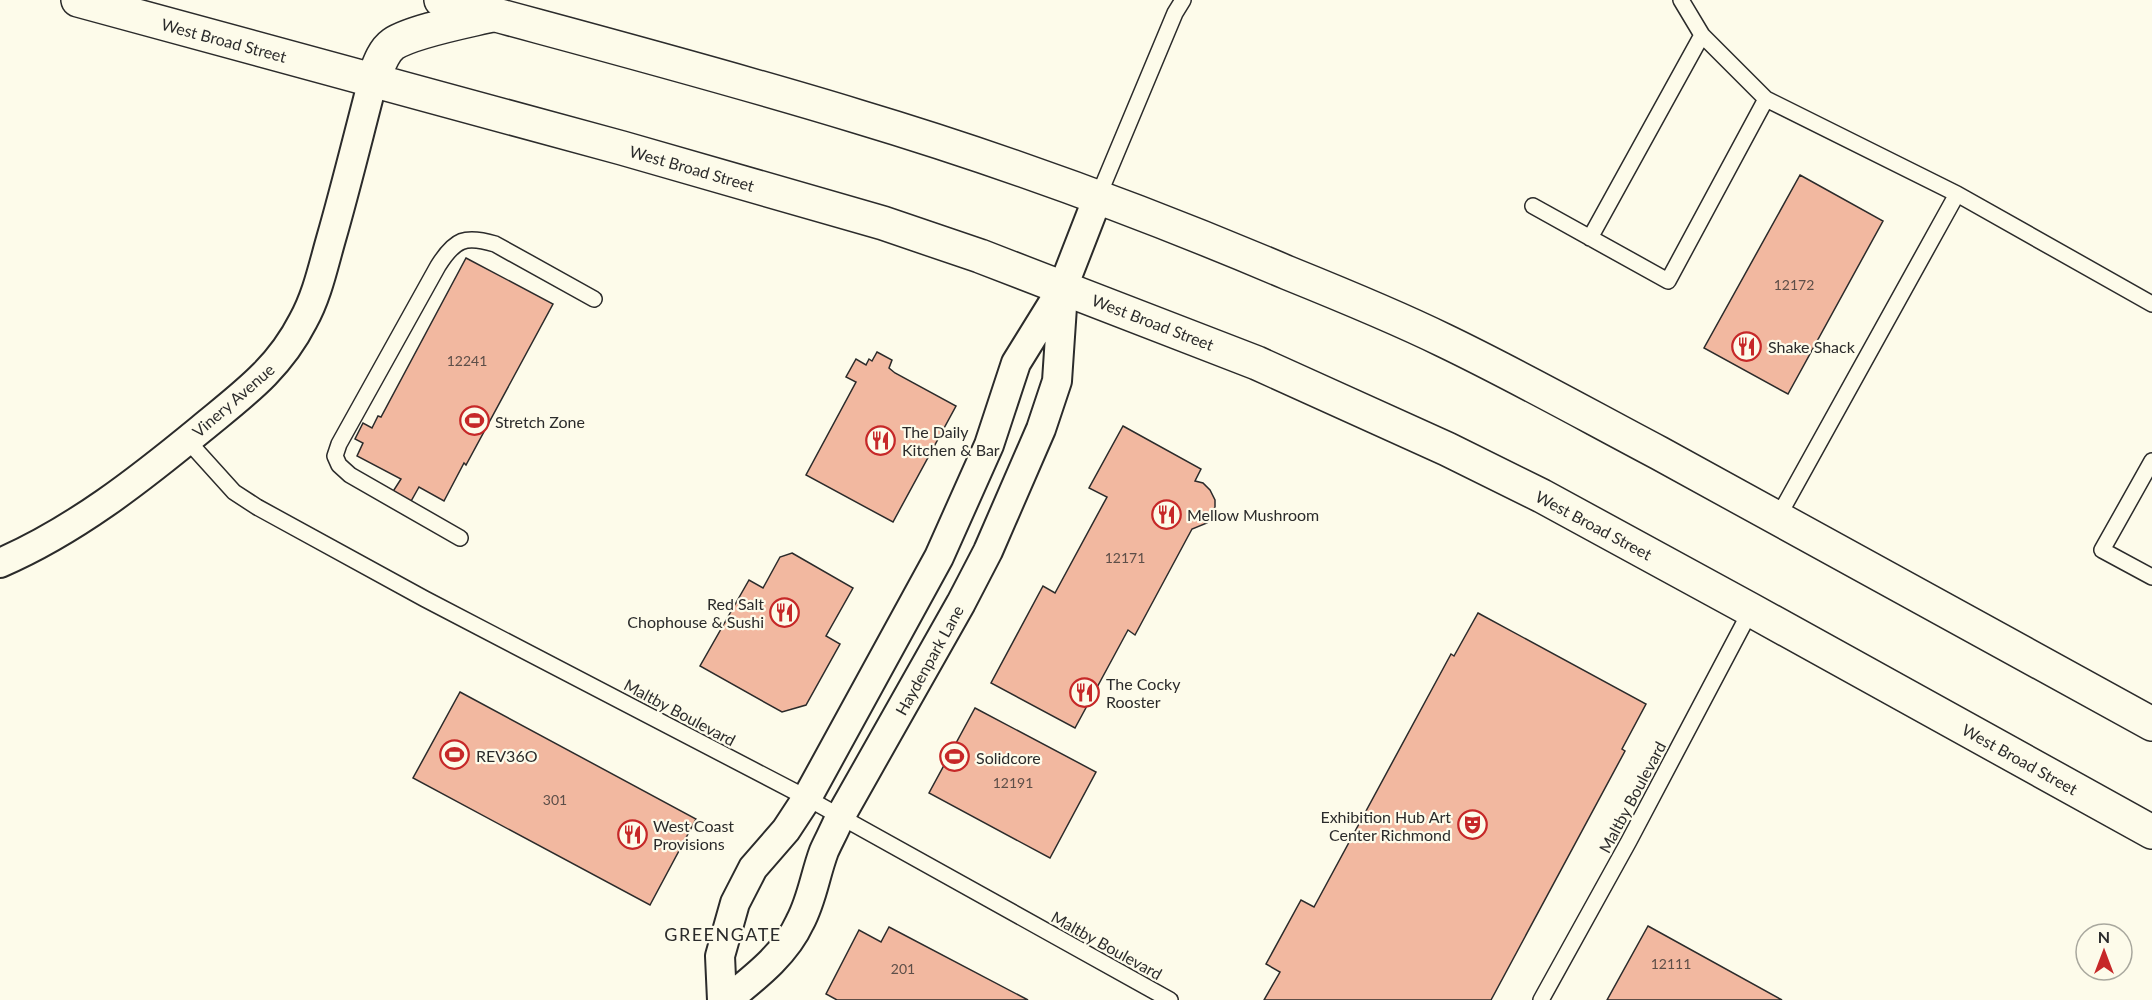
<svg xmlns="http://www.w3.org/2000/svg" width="2152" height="1000" font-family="Lato,sans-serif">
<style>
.building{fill:#f2b8a0;stroke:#2b2b2b;stroke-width:1.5}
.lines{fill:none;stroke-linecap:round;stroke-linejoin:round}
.service-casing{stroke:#2b2b2b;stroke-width:18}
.minor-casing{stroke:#2b2b2b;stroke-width:32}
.primary-casing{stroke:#2b2b2b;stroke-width:36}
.service{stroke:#fdfbea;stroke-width:15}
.minor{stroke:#fdfbea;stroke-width:28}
.primary{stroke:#fdfbea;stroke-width:33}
.labels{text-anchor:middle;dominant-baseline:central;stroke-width:4.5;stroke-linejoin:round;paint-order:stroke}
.number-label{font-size:14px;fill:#5d4e48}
.street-label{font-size:16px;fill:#2b2b2b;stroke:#fdfbea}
.poi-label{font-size:16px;fill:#2b2b2b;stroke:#fdfbea;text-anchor:start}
.neighbourhood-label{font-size:18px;letter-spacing:1.5px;fill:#2b2b2b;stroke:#fdfbea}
</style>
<rect width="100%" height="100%" fill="#fdfbea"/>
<path class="building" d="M1800,175L1883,221L1788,394L1704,348Z
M466,258L553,304L466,465L464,463L444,501L419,487L410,503L392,493L401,479L357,456L363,443L355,439L363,423L372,428L378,416L381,417Z
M877,352L892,360L889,368L895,373L956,406L893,522L806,475L856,382L846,377L856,359L866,365L869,359L872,361Z
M1123,426L1201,469L1195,481L1203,483L1210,490L1215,500V507L1207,523L1192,529L1135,635L1128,630L1075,728L991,683L1043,586L1055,593L1107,497L1089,488Z
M792,553L853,588L826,636L840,644L806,705L782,712L700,666L749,580L763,588L780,557Z
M1478,613L1646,704L1622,749L1625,751L1491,1000H1264L1280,972L1266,964L1301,900L1314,907L1451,654L1454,656Z
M460,692L696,819L650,905L413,778Z
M975,708L1096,772L1050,858L929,793Z
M1648,926L1782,1000H1607Z
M889,927L1028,1000H837L826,994L859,930L881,942Z"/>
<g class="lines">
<defs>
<path id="service" d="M1681,0L1702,35L1766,99L1957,194
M1098,197L1175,13L1183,0
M1533,206L1668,281L1766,99
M1590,238L1702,35
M187,440L234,492L257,507L425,599L807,798L1170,1000
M2152,461L2102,550L2152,577
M1778,517L1957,194L2152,304
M460,538L350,475L339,465L335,456L339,444L438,266C455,239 465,235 495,244L594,299
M1541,1000L1629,841L1751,610"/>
<path id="minor" d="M0,563C74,531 139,480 201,429C242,395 278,370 303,321C317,296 323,267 331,239C346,187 359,133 373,80
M722,1000L720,956L735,903L753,868L786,830L807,798L939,557L989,445L1016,363L1063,287L1098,197
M727,1000C754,978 785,955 800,922C812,900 815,875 824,851C829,840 835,829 840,817L961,603L988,551L1041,429L1057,381L1063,292"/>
<path id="primary" d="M78,0L622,148L883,223L980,256L1257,363L1447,449L1542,496L1751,610L2152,832
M441,0C580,38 719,74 856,116C1003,160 1147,213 1288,273C1340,294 1392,315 1443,340C1516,375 1587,415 1659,453C1824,542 1988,633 2152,724
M373,80C378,68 382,52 393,44C413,31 467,21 492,15"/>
</defs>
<use href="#service" class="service-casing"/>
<use href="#minor" class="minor-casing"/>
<use href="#primary" class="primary-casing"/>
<use href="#service" class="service"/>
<use href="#minor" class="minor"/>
<use href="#primary" class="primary"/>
</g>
<defs>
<symbol id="restaurant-ring" viewBox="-11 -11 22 22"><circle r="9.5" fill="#fdfbea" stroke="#c62828" stroke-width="1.5"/><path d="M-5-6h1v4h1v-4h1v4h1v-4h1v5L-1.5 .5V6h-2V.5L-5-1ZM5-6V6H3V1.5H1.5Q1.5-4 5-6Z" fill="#c62828"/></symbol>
<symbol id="stadium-ring" viewBox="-11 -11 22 22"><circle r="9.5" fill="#fdfbea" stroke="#c62828" stroke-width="1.5"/><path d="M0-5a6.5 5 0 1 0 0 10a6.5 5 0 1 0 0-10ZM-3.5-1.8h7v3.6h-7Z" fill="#c62828"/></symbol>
<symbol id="theatre-ring" viewBox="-11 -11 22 22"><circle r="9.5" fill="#fdfbea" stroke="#c62828" stroke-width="1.5"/><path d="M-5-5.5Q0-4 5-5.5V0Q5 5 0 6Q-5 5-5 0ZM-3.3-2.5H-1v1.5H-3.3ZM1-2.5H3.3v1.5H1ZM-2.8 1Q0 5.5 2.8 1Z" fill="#c62828"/></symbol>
</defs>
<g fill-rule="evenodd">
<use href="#restaurant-ring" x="1730" y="330" width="33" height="33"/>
<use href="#stadium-ring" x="458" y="404" width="33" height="33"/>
<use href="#restaurant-ring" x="864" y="424" width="33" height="33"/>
<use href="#restaurant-ring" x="1150" y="498" width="33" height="33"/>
<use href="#restaurant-ring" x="768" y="596" width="33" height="33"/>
<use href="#restaurant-ring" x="1068" y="676" width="33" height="33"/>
<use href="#stadium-ring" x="438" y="738" width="33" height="33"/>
<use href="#stadium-ring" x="938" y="740" width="33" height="33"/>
<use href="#theatre-ring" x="1456" y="808" width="33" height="33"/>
<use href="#restaurant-ring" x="616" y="818" width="33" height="33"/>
</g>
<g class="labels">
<g class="number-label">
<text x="1794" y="284">12172</text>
<text x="467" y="360">12241</text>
<text x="1125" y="557">12171</text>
<text x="1013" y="782">12191</text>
<text x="555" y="799">301</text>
<text x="1671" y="963">12111</text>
<text x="903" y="968">201</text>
</g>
<g class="street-label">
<text transform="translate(224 40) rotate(15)">West Broad Street</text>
<text transform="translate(692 168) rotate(16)">West Broad Street</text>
<text transform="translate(1153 322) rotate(21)">West Broad Street</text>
<text transform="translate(233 400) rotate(-41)">Vinery Avenue</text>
<text transform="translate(1594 525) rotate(28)">West Broad Street</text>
<text transform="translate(929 660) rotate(-61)">Haydenpark Lane</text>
<text transform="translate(680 712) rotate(28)">Maltby Boulevard</text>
<text transform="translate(2020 759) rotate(29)">West Broad Street</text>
<text transform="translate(1632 797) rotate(-62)">Maltby Boulevard</text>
<text transform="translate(1107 945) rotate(29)">Maltby Boulevard</text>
</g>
<g class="poi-label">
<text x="1768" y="346">Shake Shack</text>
<text x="495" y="421">Stretch Zone</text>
<text x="902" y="431">The Daily<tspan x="902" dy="18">Kitchen &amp; Bar</tspan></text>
<text x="1187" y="514">Mellow Mushroom</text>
<text x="764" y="603" text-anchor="end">Red Salt<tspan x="764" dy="18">Chophouse &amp; Sushi</tspan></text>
<text x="1106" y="683">The Cocky<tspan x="1106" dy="18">Rooster</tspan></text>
<text x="476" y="755">REV36O</text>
<text x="976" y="757">Solidcore</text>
<text x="1451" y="816" text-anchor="end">Exhibition Hub Art<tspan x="1451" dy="18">Center Richmond</tspan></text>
<text x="653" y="825">West Coast<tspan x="653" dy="18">Provisions</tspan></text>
</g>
<g class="neighbourhood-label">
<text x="723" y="934">GREENGATE</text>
</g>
</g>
<g transform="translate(2104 952)"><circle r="28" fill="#fdfbea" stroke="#a9a89e" stroke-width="1.5"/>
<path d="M0-4.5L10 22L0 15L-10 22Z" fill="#c62828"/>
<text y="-9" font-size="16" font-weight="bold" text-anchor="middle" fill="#2b2b2b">N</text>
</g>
</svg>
